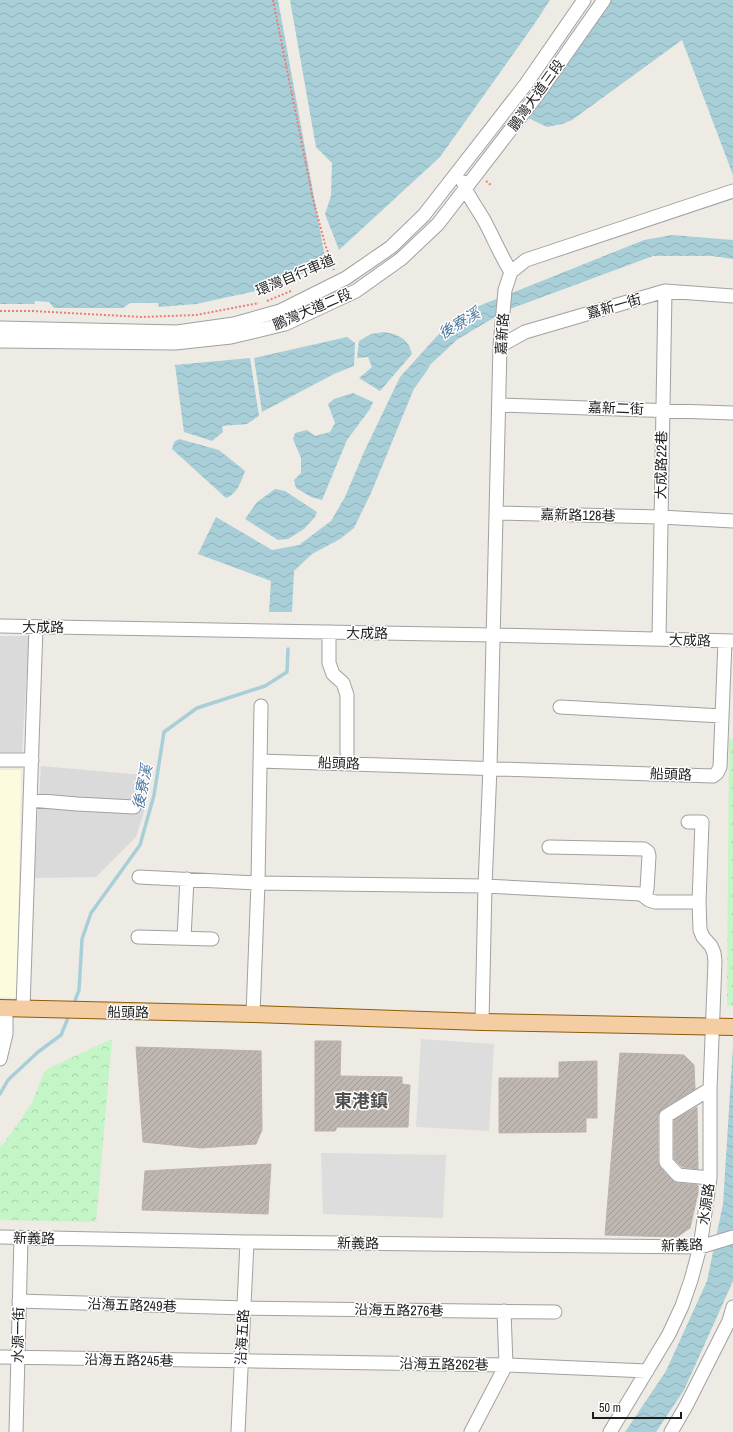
<svg xmlns="http://www.w3.org/2000/svg" width="733" height="1432" font-family="'Archivo Narrow','Noto Sans TC',sans-serif">
<style>
.residential{fill:#dbdada}
.education{fill:#fcfbde}
.park{fill:url(#park-crowns)}
.parking{fill:#ddd}
.water{fill:url(#water-waves)}
.lines{fill:none;stroke-linecap:round;stroke-linejoin:round}
.stream{stroke:#a8cfd8;stroke-width:3.5}
.building{fill:url(#building-hatch);stroke:#beb1a8}
.minor-casing{stroke:#a1a1a1;stroke-width:15}
.major-casing{stroke:#8b5c0b;stroke-width:18}
.path{stroke:#ef7c74;stroke-width:2;stroke-dasharray:2 2;stroke-linecap:butt}
.minor{stroke:#fff;stroke-width:13}
.major{stroke:#f4cea2;stroke-width:16}
.labels{text-anchor:middle;dominant-baseline:central;stroke-width:3;stroke-linejoin:round;paint-order:stroke}
.street-label{font-size:14px;fill:#1d1d1d;stroke:#fff}
.water-label{font-size:15px;font-style:italic;fill:#4e799e;stroke:#fff}
.district-label{font-size:18px;font-weight:bold;fill:#505050;stroke:#fff}
</style>
<defs>
<pattern id="park-crowns" width="20" height="18" patternUnits="userSpaceOnUse"><rect width="20" height="18" fill="#c4f5c6"/><path d="M2 6a3 3 0 1 1 6 0M12 15a3 3 0 1 1 6 0" fill="none" stroke="#a8d2aa"/></pattern>
<pattern id="water-waves" width="16" height="10" patternUnits="userSpaceOnUse"><rect width="16" height="10" fill="#a8cfd8"/><path d="M0 5q4-4 8 0t8 0" fill="none" stroke="#90b1b9"/></pattern>
<pattern id="building-hatch" width="6" height="6" patternUnits="userSpaceOnUse"><rect width="6" height="6" fill="#beb6b1"/><path d="M-1 1l2-2M0 6l6-6M5 7l2-2" fill="none" stroke="#a39c98"/></pattern>
</defs>
<rect width="100%" height="100%" fill="#eeeae4"/>
<path class="residential" d="M0,636H29L22,752H0Z
M41,766L143,775L145,809L136,837L96,877L34,878Z"/>
<path class="education" d="M0,770H21L17,998L0,997Z"/>
<path class="park" d="M729,739H733V1006H727Z
M112,1039L96,1222L0,1220V1146L5,1142L32,1103L44,1072L49,1068Z"/>
<path class="parking" d="M421,1039L494,1044L489,1131L416,1127Z
M321,1153L446,1155L443,1218L323,1214Z"/>
<path class="water" d="M0,0H278L326,263L270,288L196,304L159,307L158,303H130L123,308H54L49,302L35,301L34,304H0Z
M290,0H550L533,26L440,157L339,250L325,214L331,196L332,163L316,147Z
M604,0H733V175L682,40L572,120L562,124L547,127L522,115Z
M672,235L733,240V259L712,256H653L507,310L458,339L420,374L371,493L354,528L340,539L312,554L294,571L292,612H269L271,581L198,554L216,517L272,550L299,545L331,521L345,497L364,452L400,377L437,336L469,310L644,240Z
M384,332C398,334 409,339 412,354L380,391L359,378L372,367L368,357L357,358L359,341L371,334Z
M347,337L355,343L354,366L334,374L262,412L254,358Z
M250,358L259,416L247,424L222,426L223,432L212,441L184,432L175,365Z
M353,393L373,402L370,409L347,440L322,500L311,497L296,488L294,480L301,473V458L293,439L295,433L307,430L315,436L330,432L335,423L328,404L334,399Z
M179,439L219,450L245,471C241,482 237,494 226,498L172,449L174,442Z
M275,489L285,491L317,512L315,517L304,529L288,539L278,540L245,519L257,502Z
M733,1046V1281L684,1390L656,1432H625L666,1371L707,1281L723,1204Z"/>
<g class="lines">
<path class="stream" d="M414,386L428,366
M73,1006L79,990L82,939L91,913L140,845L154,795L164,732L197,708L265,686L287,672L288,649
M0,1094L8,1080L38,1052L61,1035L70,1013"/>
</g>
<path class="building" d="M315,1041H341L340,1076L402,1077V1084L410,1085L408,1127H337L335,1131H315Z
M136,1047L261,1051L262,1130L256,1144L201,1148L143,1142Z
M620,1053L684,1055L694,1065L695,1089L662,1109L658,1116V1162L660,1167L672,1180L677,1183L698,1185V1193L690,1228L677,1237L605,1235Z
M597,1061V1118H586V1132L499,1133V1078H559V1062Z
M697,1107L698,1169L682,1167L674,1159V1120Z
M271,1164L268,1214L142,1210L145,1171Z"/>
<g class="lines">
<defs>
<path id="minor" d="M463,182C467,196 478,209 485,222C494,239 501,256 511,272
M0,328L177,332L234,324L280,311L346,278L391,247L424,215L526,84L584,0
M0,341L175,343L231,337L285,324L356,291L401,259L438,224L538,94L604,0
M500,346L525,332L665,291L733,296
M499,405L733,413
M496,513L660,517L733,521
M0,626L493,635L733,641
M329,632V663L333,674L343,683L347,695V764
M659,639L665,291
M560,707L722,716
M0,760H32
M260,761L713,776L717,773L720,767L725,641
M30,800L77,804L134,807
M549,847L644,849L648,852L649,856L647,889L645,896
M139,877L258,883L485,886L641,894L649,900L655,902H699
M138,937L212,939
M184,938L187,879
M23,1008L36,627
M253,1014L258,883L261,706
M482,1022L485,886L490,768L500,346L505,290L511,272L526,260L733,191
M0,1059L6,1034V1008
M710,1178L678,1175L666,1162V1116L710,1089
M0,1237L247,1242L700,1247L733,1237
M19,1301L244,1308L555,1312
M0,1357L506,1365L647,1371
M16,1432L21,1238
M238,1432L247,1242
M471,1432L506,1365L504,1311
M610,1432L669,1334L682,1306L691,1280L700,1247L710,1178V1089L715,961L714,953L711,946L703,937L700,930L699,902L702,822H688
M671,1432L686,1406L729,1321L733,1307"/>
<path id="major" d="M0,1008L253,1014L482,1022L733,1027"/>
</defs>
<use href="#minor" class="minor-casing"/>
<use href="#major" class="major-casing"/>
<path class="path" d="M273,0L313,199L325,244L334,270
M486,181L492,186
M267,301L291,291
M0,311H32L142,317L196,315L259,303"/>
<use href="#minor" class="minor"/>
<use href="#major" class="major"/>
</g>
<g class="labels">
<g class="street-label">
<text transform="translate(536 95) rotate(-54)">鵬灣大道三段</text>
<text transform="translate(295 275) rotate(-23)">環灣自行車道</text>
<text transform="translate(614 306) rotate(-16)">嘉新一街</text>
<text transform="translate(312 309) rotate(-23)">鵬灣大道二段</text>
<text transform="translate(502 334) rotate(-86)">嘉新路</text>
<text transform="translate(616 408) rotate(2)">嘉新二街</text>
<text transform="translate(661 465) rotate(-89)">大成路22巷</text>
<text transform="translate(578 515) rotate(1)">嘉新路128巷</text>
<text transform="translate(43 627) rotate(1)">大成路</text>
<text transform="translate(367 633) rotate(1)">大成路</text>
<text transform="translate(690 640) rotate(2)">大成路</text>
<text transform="translate(339 763) rotate(2)">船頭路</text>
<text transform="translate(671 774) rotate(2)">船頭路</text>
<text transform="translate(128 1012) rotate(1)">船頭路</text>
<text transform="translate(706 1204) rotate(-82)">水源路</text>
<text transform="translate(34 1238) rotate(1)">新義路</text>
<text transform="translate(358 1243) rotate(1)">新義路</text>
<text transform="translate(682 1245) rotate(-2)">新義路</text>
<text transform="translate(132 1305) rotate(2)">沿海五路249巷</text>
<text transform="translate(399 1310) rotate(1)">沿海五路276巷</text>
<text transform="translate(18 1335) rotate(-89)">水源一街</text>
<text transform="translate(242 1337) rotate(-87)">沿海五路</text>
<text transform="translate(129 1360) rotate(1)">沿海五路245巷</text>
<text transform="translate(444 1364) rotate(1)">沿海五路262巷</text>
</g>
<g class="water-label">
<text transform="translate(459 323) rotate(-31)">後寮溪</text>
<text transform="translate(142 787) rotate(-78)">後寮溪</text>
</g>
<g class="district-label">
<text x="361" y="1100">東港鎮</text>
</g>
</g>
<path d="M593 1412v6h88v-6" fill="none" stroke="#1d1d1d" stroke-width="2"/>
<text x="599" y="1412" font-size="12" fill="#1d1d1d" stroke="#ffffff" stroke-width="3" paint-order="stroke">50 m</text>
</svg>
